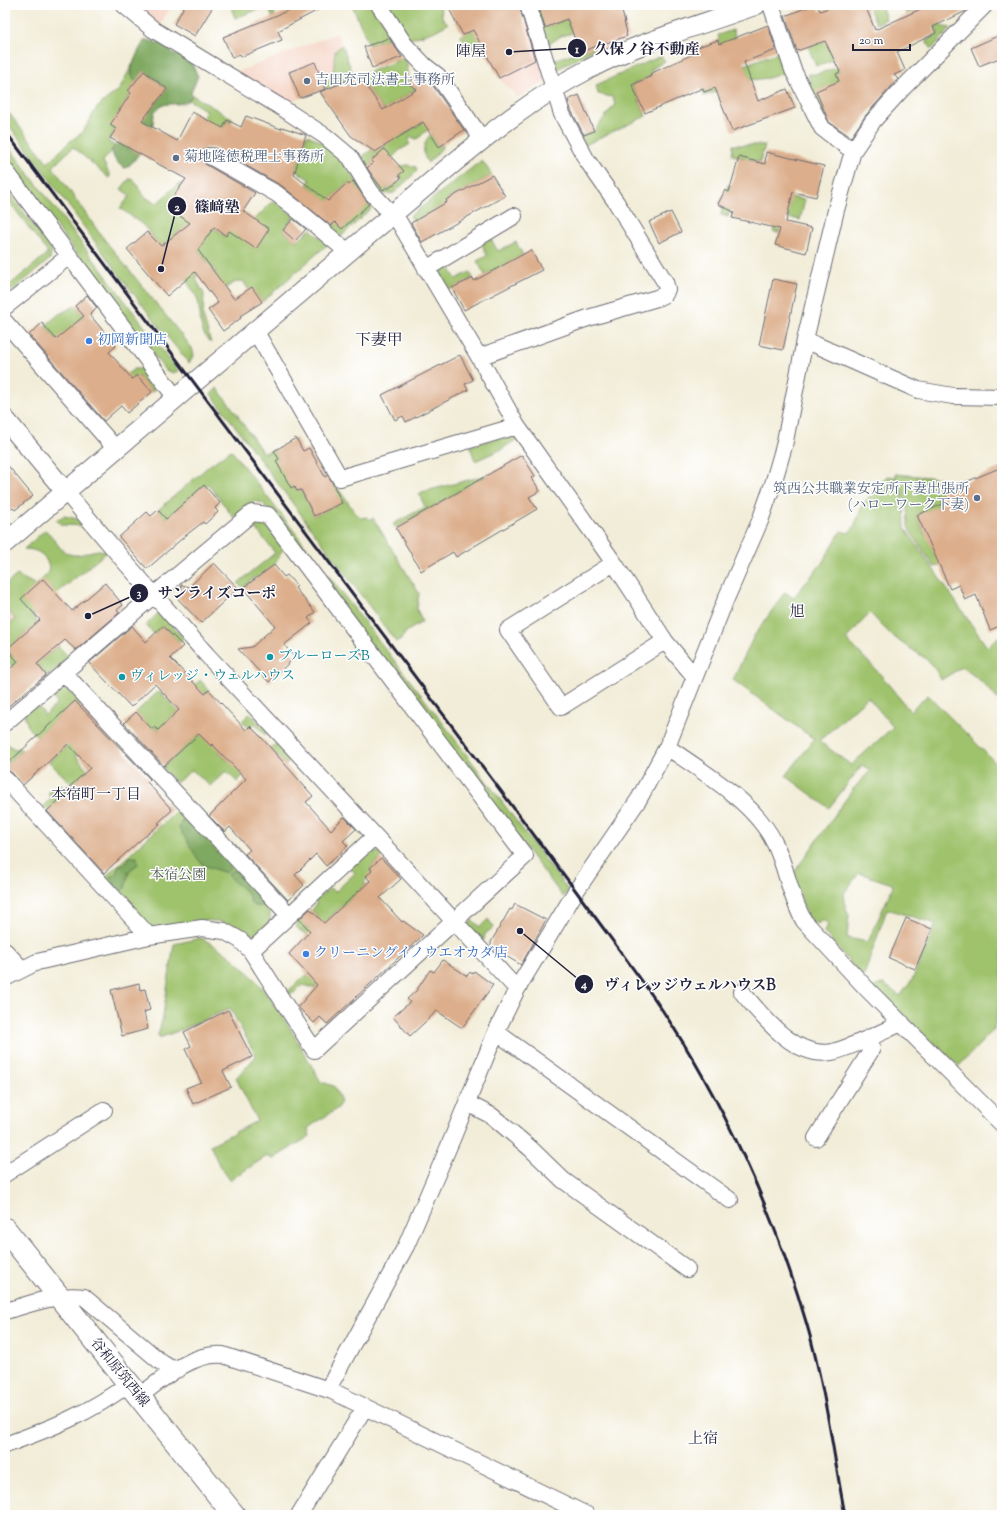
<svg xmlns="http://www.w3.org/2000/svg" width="1007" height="1520" font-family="'Sorts Mill Goudy','Noto Serif JP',serif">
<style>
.built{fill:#f5d2c2}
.green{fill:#9fc26c;stroke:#607254;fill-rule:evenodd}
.forest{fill:#7fa860;stroke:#50654e}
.building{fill:#dcae8b}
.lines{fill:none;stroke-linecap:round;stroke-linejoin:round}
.minor-casing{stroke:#6b6972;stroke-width:18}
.tertiary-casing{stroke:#6b6972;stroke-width:21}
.secondary-casing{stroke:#6b6972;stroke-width:24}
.minor{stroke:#fff;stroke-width:16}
.tertiary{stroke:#fff;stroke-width:19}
.secondary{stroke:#fff;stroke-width:22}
.rail{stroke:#22223b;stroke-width:3}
.service-dot{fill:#5c6f8a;stroke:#fff;stroke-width:1.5}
.shop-dot{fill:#3f7fe0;stroke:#fff;stroke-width:1.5}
.culture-dot{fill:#0f9aa8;stroke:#fff;stroke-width:1.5}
.labels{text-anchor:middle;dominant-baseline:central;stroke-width:3;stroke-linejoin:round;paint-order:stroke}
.service-label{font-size:14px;fill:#4e5e75;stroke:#fff;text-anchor:start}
.shop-label{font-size:14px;fill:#366cbe;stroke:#fff;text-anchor:start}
.culture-label{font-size:14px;fill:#0d838f;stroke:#fff;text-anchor:start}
.park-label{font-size:14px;fill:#4e5a4c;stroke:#fff}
.street-label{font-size:14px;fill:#22223b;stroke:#fff}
.neighbourhood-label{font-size:15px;fill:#22223b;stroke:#fff}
.quarter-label{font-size:16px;fill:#22223b;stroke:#fff}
.leader{fill:none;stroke:#22223b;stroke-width:1.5}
.callout-dot{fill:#22223b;stroke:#fff;stroke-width:1.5}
.mark-label{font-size:12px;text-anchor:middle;font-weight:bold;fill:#fff}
.callout-label{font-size:15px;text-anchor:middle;font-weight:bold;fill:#22223b;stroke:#fff;stroke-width:3;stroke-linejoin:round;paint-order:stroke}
</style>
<rect width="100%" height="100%" fill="#fff"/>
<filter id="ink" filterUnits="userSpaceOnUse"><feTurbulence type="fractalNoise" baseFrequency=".025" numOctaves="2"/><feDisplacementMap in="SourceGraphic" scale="8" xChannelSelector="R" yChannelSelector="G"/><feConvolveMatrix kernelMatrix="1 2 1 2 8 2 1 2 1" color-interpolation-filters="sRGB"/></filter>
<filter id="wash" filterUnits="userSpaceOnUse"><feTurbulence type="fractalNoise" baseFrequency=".012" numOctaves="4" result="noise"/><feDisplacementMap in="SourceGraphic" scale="16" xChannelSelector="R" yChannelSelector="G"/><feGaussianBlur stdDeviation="0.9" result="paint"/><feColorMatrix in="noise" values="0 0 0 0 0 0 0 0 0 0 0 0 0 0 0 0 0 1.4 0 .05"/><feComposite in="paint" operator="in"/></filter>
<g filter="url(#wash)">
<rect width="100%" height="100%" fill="#f2edd8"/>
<path class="built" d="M124,5H172L160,25Z
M533,19L551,77L518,98L499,78L482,46Z
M625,22L630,37L600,51L593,32Z
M337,33L354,77L325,89L279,106L227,76Z
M5,598L24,619L5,636Z"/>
<path class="green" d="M230,5H280L273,8L275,15L272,17L268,6L235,18Z
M352,5H371L394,36L369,45Z
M384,5H440L442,17L448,24L433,32L410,39Z
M534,5H539L547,27L567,19L573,33L561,36L548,45Z
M868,5H881L886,19L876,24Z
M904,5H930L940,26L951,28L932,49L926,41L938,33L926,8L922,10L919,8L906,14Z
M489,22L482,46L473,49L460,36Z
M733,30L744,65L782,51L789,71L769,78L750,80L704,96L698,77L719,39L718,35Z
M836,36L838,58L816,66L808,47Z
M342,45L354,77L325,89L321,80C339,73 332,65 335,51Z
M594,47V49L556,70L550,61Z
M661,56L665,61L651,70V76L632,85L646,116L585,145L580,136L594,131L615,104L612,97L598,94L596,85Z
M406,57L409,84L416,89L383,110L359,76Z
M135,59L131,74L136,82L128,91L131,93L125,101L140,112L136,118L120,109L111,125L116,129L108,141L115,146L112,149L111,152L103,161L110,176L109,178L73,147L53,167L100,234L192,348L194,355L189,363C123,285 67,201 5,120V108L48,163L69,142L83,132L96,109L104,101L119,90Z
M837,65L840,72L836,74L847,95L820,116L808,87L811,83L808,74H817L836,68Z
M192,95L233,119L231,122L227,120L212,148L202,144L203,117L207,111L189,100Z
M431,117L434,130C423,129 425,135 416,139L410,136L409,145L400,150L392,158H379L377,155L371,161L373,163L369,166L388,189L402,180L399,175L403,171L400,167L407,165L416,167L417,171L394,193L384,194L372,180L361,160L363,156L397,131L403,135Z
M431,134L439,147L443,145V147L428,163C421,153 423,143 431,134Z
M307,135C339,146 356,181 372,208L340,237L304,209L308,203L306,202L314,190L307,185L310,180L295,170ZM347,183L368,204L331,226L319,214V210Z
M5,142L178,371L173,373L165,370L145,344L5,159Z
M733,145H765L760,162L732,155Z
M482,160L492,175L446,200L450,207L414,221L410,216Z
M129,179L134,180L144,196L156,204L178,184L182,183L186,185L204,221L225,236L233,225L255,219L272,202L275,201L294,216L283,230L295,241L301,238L310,229L328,244L262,302L252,288L249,290L243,281H238L225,288L215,275V271L182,230L174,235L198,266L196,279L204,294L203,316L211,343C197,331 202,314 197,298C194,291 187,285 187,278L143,225L120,208L130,196L121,189Z
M728,185L741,188L735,192L728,217L721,215L722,206L732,194L726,191Z
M5,187L52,250L50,259L5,297V289L48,253L5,196Z
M783,195L805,200L800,220L783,216L778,233L773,232Z
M490,238L498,251L516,242L523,255L485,275L477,261L487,256L482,244Z
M447,264L456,279L470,272L473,278L448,290L439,274L440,268Z
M75,306L84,316L57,340L45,326L59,314Z
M134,369H142L156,387L152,392L137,375L124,386L119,380Z
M217,388L237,414L239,418L263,453L274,450L297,491L301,490L314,516L336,506L327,488L335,484L354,511L361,518L367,517L370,520L373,518L419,593L417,609L422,622L406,632L402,638L396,642L211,394Z
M512,434L517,439L502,449L475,461L470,446Z
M316,447L331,473L315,481L311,451Z
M231,450L442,722L568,890L563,897L263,503L255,501L234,518L208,484L206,486L204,485L161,523L158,510L210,465Z
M895,474L940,478L942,491L939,493L940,495L937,497L941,506L917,515L925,535L942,527L940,566L934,567L910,531L908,526L907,504Z
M488,475L396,528L393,524L425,507L419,494L422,492Z
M887,476L895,477L900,487L904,503L905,528L987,647L1002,634V704L981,681L962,667L941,680C930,656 918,655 899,641C888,633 879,622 870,613L846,639L880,674L910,711L928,695L1002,769V988L994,1029L959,1066L872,989L878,985L884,984L900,996L912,980L936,924L887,909L863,978L824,932L828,925L823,920L817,924L808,919L793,874L853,789L871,770L862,765L829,808L786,776L814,739L733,680L754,636L785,592L793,598L822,563L841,531L848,533L854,527L863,504ZM868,697L893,727L851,765L819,741ZM859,873L892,884L893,886L868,942L847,938L849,915L846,910L844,893Z
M64,516L78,519L85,526L63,525L56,520Z
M253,520L269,523L285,546L274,565L263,574L265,588L256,576L243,588L238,583L275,553L254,526L243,531Z
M45,530C55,537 58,550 69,554C83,559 94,545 107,552L33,613L37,623L7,649L19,664L18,673L8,662L5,664V628L15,619L5,608V585L17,575L36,585C42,580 46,576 49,569C47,555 38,549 24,549Z
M159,612L184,638L179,642L163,626L154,634L146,625Z
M58,646L70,658L48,677L37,664Z
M200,680L209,690L184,714L174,704Z
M55,687L68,688L83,703L80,706L75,701L37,737L29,729L24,714L34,706H38L45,715L57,704L52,694Z
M159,691L178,711L158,730L154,727L138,742L136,740L142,734L137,728L144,721L136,712Z
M250,713L268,732L265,735L254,723L249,728L242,721Z
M87,728L97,738L76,756L88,770L72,784L49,762Z
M199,734L211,745L216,740L220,749L218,751L228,761L232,757L251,768L237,782L226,771L210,786L192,770L176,783L162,768Z
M278,742L293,758L286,765L274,752L269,750Z
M5,743L15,749L20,748L22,750L5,766Z
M60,783L67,792L48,811L43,806L51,798L48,793Z
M180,808L260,893L270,907V921C267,926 261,933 254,935C241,937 229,923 217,921C197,919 175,925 155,928L148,926L104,878Z
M367,852H383L385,854L370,868L372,871L367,876L368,878L364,882L366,884L313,933L311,938L298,929L296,926L299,919L308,929L319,918L312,910L316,905V900L330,888L335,892L355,873L350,868Z
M488,919L494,927L485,934L484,940L480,942L466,927L472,920L480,927Z
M201,938C262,968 288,1026 321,1082L334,1086L341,1101L338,1108L308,1128L310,1136L273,1159L267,1156L230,1180L219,1165L210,1145L257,1121L236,1078L256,1056L230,1008L186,1028L159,1038L158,1034L162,1021L174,944Z
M322,962L330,972L314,988L302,985L294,993L288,994V991Z"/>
<path class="forest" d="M147,40L163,44L173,53L190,61L198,76L191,93L192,95C185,111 168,98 157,109C153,113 154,119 153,124C150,135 136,164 125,168C118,165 112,158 112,149L148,113L167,89L144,71L136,82C125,73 139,50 144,41Z
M189,815L233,860L229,870L226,873L203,865L198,859L179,828L182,820Z
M129,857H137L138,864L129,871L125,888L122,891L116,889L110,877L116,874L119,865L127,863Z
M233,870L239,873L268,902C263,907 257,908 251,904C249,888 238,887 229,877V873Z"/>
<g id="blocks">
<path class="building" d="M185,5H214L195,36L174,24Z
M302,5H316L318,10L278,31L282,40L241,57L240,54L232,58L223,37Z
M447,5H519L535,60L499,78L473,30L463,35Z
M538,5H620L625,22H624L627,32L626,33L627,36L580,52L567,19L545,28Z
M813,5H817L820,11L837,5H865L875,30L929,5H972L966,11L933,27L936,33L897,52L905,70L894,75L898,79L866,115L851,137L829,122L816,91L839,81L836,74L840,72L825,41L797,51L785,16Z
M768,25L776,50L744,62L758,101L787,89L795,108L732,131L715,88L704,92L703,88L645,113L632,85L651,76L650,74L693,54L692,49L718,40L719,44Z
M1002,34V57L979,66L971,48Z
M389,38L402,57L372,68L364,47Z
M315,62L325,89L300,98L289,72Z
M144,71L167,89L142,121L177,141L192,112L223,128L227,120L241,127L246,116L281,129L282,127L306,135L294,175L328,201L347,183L349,185L353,181L369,204L342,229L335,222L331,226L282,186L215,148H205L201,156L205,164L255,193L243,211L269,229L256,249L229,231L226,236L214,227L198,250L234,299L252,287L262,302L240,316L241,318L223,331L208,310L218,303L195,272L167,296L127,249L147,232L161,246L190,223L180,216L185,208L172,198L186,179L110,138L116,129L110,125L131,93L128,91Z
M418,72L431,83L464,130L439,147L423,122L375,152L351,136L320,92L359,76L383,110L417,89L409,84Z
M579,95L594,131L584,135L571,110L568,100Z
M384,149L404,171L399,175L401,178L388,189L387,187L383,190L367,168L373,163L371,161Z
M766,152L824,166L816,197L793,192L786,222L812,228L806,253L775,245L780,229L732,218L734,212L718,204L725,190L729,192L739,157L765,164Z
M492,175L505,196L422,242L411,223L447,202L446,200Z
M671,212L681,232L659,243L649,222Z
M293,219L306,229L295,241L283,230Z
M531,250L542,270L464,310L452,288L473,278L474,281Z
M773,279L797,284L783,350L759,345Z
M87,295L97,308L90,315L116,346L109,352L132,379L137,375L152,392L127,413L121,406L104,421L29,335L42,323L56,339L84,316L75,306Z
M460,355L473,380L465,384L468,390L406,422L403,416L395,420L382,395Z
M296,438L303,451L309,448L325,477L328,475L333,484L342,503L314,516L301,490L297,491L294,486L291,488L276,461L279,459L274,451Z
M522,455L535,476L532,478L540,491L529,497L537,509L456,557L453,552L421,571L396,528Z
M5,462L33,496L15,510L13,508L5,515Z
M1002,467V625L990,630L976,595L965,600L959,585L950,589L917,515L943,504L939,493Z
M204,485L220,503L215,508L218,512L205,524L203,522L185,536L147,569L119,537L147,512L151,516L158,510L166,519Z
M214,563L238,588L201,623L177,598L183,593L181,585L189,587Z
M274,565L284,577L287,575L297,586L295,588L315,612L308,618L312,623L284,645L295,657L269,682L238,649L252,647L275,626L243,588Z
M43,579L72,611L105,583L123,605L117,610L119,613L76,650L65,640L37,664L46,675L5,709V673L18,662L7,649L40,620L21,599Z
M132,626L146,642L163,626L183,646L170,658L205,694L209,690L246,730L250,726L261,737L313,796L306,802L331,830L344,817L356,829L343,841L348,846L326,866L316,854L295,875L304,885L288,900L245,854L250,850L230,827L225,832L209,816L246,779L212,744L211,746L199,734L164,766L124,723L136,712L152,729L154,727L158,730L179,710L155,684L131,707L89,663Z
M75,701L150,779L147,782L172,810L158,823L160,824L138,842L104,873L47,811L69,791L67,789L90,768L68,744L23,785L12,773L5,769V766Z
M381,858L401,879L380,898L402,922L403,921L423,935L327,1024L320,1017L314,1023L298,1007L317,985L289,954L310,931L299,919L310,909L324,923L370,881L366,876L372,871L370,868Z
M515,904L546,920L521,965L491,947V942L510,909L512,910Z
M906,918L932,929L915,969L889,958Z
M443,960L467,976L470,972L472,974L474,971L493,985L462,1028L437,1011L410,1036L393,1017L410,1002L407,999L416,991L430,970L434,972Z
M139,983L140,990L145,989L150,1010L144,1012L148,1029L122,1036L111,990Z
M228,1010L252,1057L223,1071L231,1087L193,1104L186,1088L201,1082L185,1049L191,1046L184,1032Z"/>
</g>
</g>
<g filter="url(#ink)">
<use href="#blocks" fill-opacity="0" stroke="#6b6972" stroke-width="1"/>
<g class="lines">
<defs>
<path id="minor" d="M124,5L154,30L279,106L325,136L350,157L371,192L399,222L479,357L517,426L614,563L665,641L694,676
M379,5L405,45L425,66L438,76L482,139
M771,5L793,70L822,128L853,151
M210,156L277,194L295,208L348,252
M5,170L176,398
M426,269L514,216
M5,307L69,256
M5,322L116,449
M256,332L340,478L517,426
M805,340L918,390L953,396L1002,397
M479,357L588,318L657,298L665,294L667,289L665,282L616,202L586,159L562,114L528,5
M65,491L125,562L207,655L517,989
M614,563L508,630L561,707L665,641
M64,673L289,915
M5,723L154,595L252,513L268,515L525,856L314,1050L251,951L240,940L224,931L202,928L149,936L37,962L5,978
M667,747C703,772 756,803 775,844C787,869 790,897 804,921L868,990L1002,1124
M5,779L149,936
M5,951L21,968
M251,951L375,836
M742,992C763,1017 795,1059 832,1052C851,1048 883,1031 902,1023
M496,1032L730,1200
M467,1103L492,1116L530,1148L563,1180L687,1269
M816,1138L870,1052L872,1048L870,1037
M5,1174L104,1110
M5,1311C31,1304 57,1293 84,1297L162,1363L170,1368L179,1369
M328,1389L406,1246L452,1139L496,1032L517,989L576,891L639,799L667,747L725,601L760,521L773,484L784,446L805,340L836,210L853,151L873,121L902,89L985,5
M138,1397C163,1379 192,1352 223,1355L332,1391L587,1515
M5,1445C49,1429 91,1413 128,1384
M299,1515L365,1407"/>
<path id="tertiary" d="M5,419L65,491
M5,543L438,176C485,137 534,97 589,69C641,41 701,25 756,5"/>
<path id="secondary" d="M5,1229L234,1515"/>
</defs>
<use href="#minor" class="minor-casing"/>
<use href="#tertiary" class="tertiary-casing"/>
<use href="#secondary" class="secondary-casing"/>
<use href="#minor" class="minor"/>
<use href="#tertiary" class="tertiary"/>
<use href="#secondary" class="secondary"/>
<path class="rail" d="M5,131L576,891C602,927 629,962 654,998C721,1095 774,1212 807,1325C825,1387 833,1452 845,1515"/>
</g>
</g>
<g class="service-dot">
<circle cx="307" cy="81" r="4"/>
<circle cx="176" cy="158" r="4"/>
<circle cx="977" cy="498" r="4"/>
</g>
<g class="shop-dot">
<circle cx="89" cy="341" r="4"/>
<circle cx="306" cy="954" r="4"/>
</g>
<g class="culture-dot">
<circle cx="270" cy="657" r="4"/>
<circle cx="122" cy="677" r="4"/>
</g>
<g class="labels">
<g class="service-label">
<text x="315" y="81">吉田充司法書士事務所</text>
<text x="184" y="158">菊地隆徳税理士事務所</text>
<text x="969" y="490" text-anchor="end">筑西公共職業安定所下妻出張所<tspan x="969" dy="16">(ハローワーク下妻)</tspan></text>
</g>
<g class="shop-label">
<text x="97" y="341">初岡新聞店</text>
<text x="314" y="954">クリーニングイノウエオカダ店</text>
</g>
<g class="culture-label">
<text x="278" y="657">ブルーローズB</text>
<text x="130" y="677">ヴィレッジ・ウェルハウス</text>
</g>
<g class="park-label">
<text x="178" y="876">本宿公園</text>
</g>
<g class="street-label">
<text transform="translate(119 1373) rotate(51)">谷和原筑西線</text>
</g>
<g class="neighbourhood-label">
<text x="471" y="52">陣屋</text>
<text x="797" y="612">旭</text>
<text x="96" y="795">本宿町一丁目</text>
<text x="703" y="1439">上宿</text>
</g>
<g class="quarter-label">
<text x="379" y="341">下妻甲</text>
</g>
</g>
<path class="leader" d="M509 52L577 48M161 269L177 206M88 616L139 593M520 931L584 984"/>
<g class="callout-dot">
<circle cx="509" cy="52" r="4"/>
<circle cx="161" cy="269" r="4"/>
<circle cx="88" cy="616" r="4"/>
<circle cx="520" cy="931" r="4"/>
<circle cx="577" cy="48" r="10"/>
<circle cx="177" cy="206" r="10"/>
<circle cx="139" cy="593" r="10"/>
<circle cx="584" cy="984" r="10"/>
</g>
<g class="mark-label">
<text x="577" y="53">1</text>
<text x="177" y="211">2</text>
<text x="139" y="597">3</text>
<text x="584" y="988">4</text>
</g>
<g class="callout-label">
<text x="647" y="54">久保ノ谷不動産</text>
<text x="217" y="212">篠﨑塾</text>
<text x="217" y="598">サンライズコーポ</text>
<text x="690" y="990">ヴィレッジウェルハウスB</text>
</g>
<rect width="1007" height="1520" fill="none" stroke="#fff" stroke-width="20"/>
<path d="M853 44v6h57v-6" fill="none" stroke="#22223b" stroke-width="2"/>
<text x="859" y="44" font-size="12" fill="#22223b" stroke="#ffffff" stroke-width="3" paint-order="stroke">20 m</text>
</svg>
